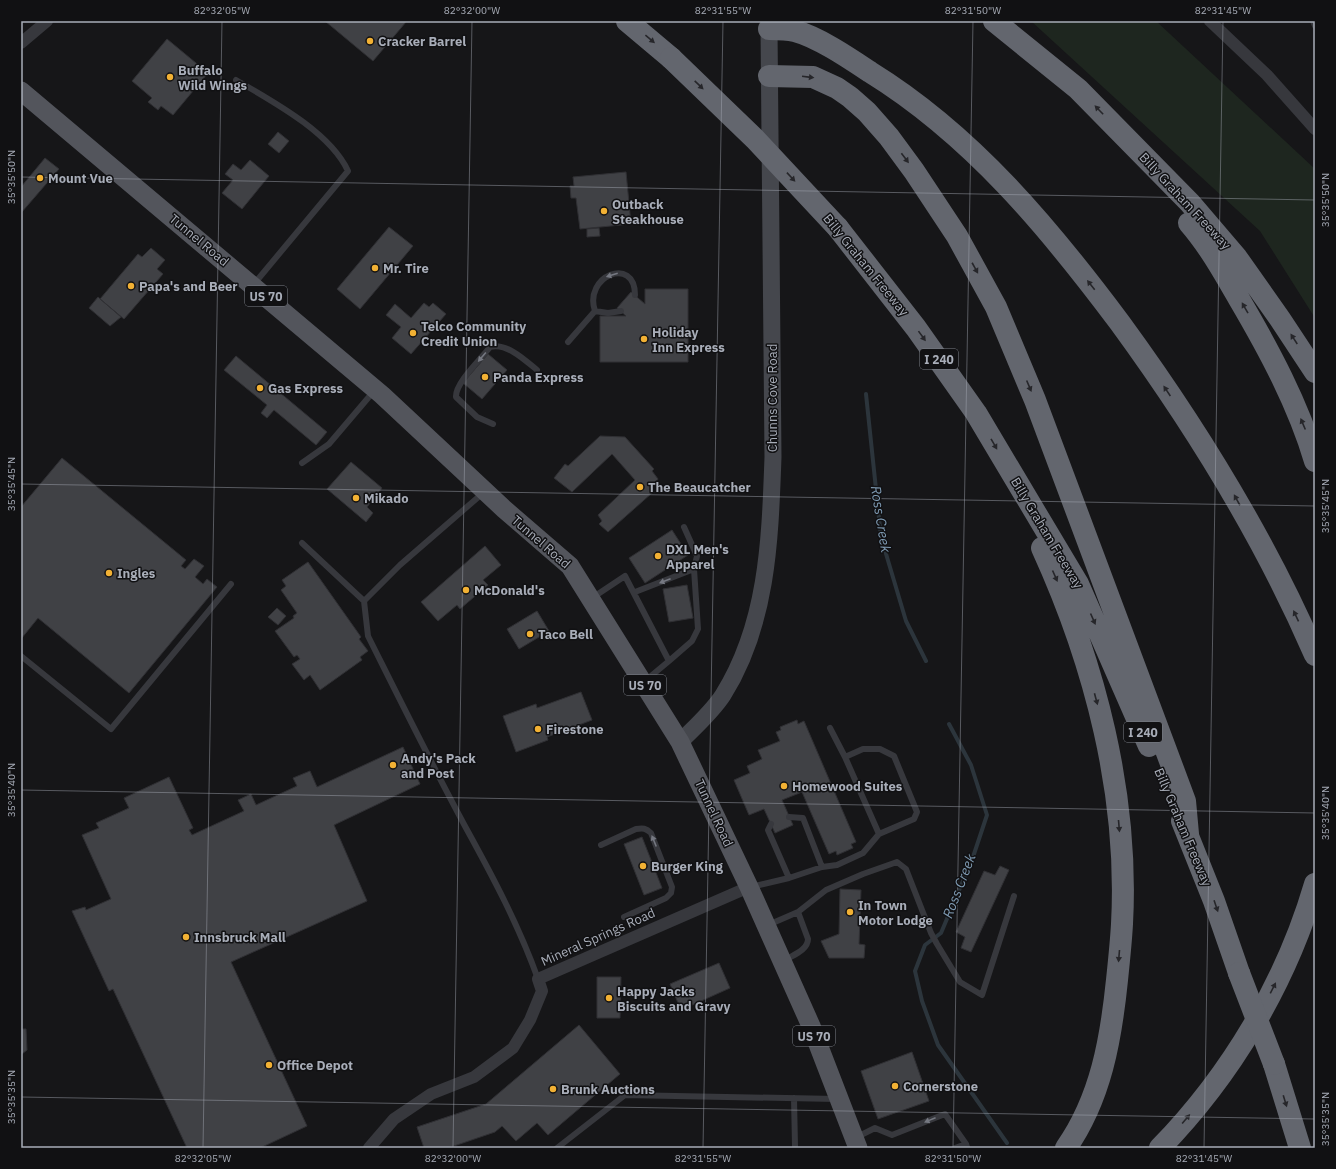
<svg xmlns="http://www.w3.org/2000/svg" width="1336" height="1169" font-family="'IBM Plex Sans',sans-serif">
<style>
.green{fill:#1e261f}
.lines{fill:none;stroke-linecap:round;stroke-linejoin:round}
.stream{stroke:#2c353c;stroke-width:4}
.building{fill:#404145;stroke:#303034}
.service{stroke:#37383d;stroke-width:6}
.minor{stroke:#37383d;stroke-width:12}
.secondary{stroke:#45474d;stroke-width:17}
.primary{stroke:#53555c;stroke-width:19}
.motorway{stroke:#63666e;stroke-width:22}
.motorway-bridge{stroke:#63666e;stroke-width:22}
.oneway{fill:#26262a}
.oneway2{fill:#757881}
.ticks{fill:none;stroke:#a8adb8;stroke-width:1;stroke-opacity:0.45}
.poi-dot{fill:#f2b134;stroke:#111113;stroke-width:1.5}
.labels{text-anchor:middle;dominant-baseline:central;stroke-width:3;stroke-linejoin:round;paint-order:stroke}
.shield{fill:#111113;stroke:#7b7e86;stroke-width:1}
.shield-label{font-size:12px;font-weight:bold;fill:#a8adb8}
.poi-label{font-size:13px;font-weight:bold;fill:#a8adb8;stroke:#111113;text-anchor:start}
.street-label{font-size:13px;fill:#a8adb8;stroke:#111113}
.water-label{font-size:14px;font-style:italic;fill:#7f9bb3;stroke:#111113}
.neatline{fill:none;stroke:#a8adb8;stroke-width:1.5}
.ticks-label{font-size:10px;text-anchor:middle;fill:#a8adb8}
</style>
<rect width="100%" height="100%" fill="#161618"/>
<path class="green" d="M1031,21H1156L1315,169V318L1260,231Z"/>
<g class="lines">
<path class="stream" d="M866,394L881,537L906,621L926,661
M949,724L971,765L987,815L973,857L941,933L925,945L915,971L922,1001L938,1045L1007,1143"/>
</g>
<path class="building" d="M325,21H405L406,22L373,61Z
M167,39L208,73L173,115L161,106L158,110L148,102L152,98L132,81Z
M278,132L289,141L279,153L268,144Z
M45,158L59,169L21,213V187Z
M250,160L269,176L242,209L222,193L233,180L225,174L233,164L241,170Z
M626,172L631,224L580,229L576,198H571L570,186H574L573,177Z
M389,227L413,246L360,309L337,289Z
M599,228L600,236L587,237V229Z
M151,248L165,260L157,269L163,274L124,319L100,299L138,254L142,257Z
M645,289H688V362H600V316H626L617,308L631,292L645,304Z
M98,297L121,317L110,326L89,308Z
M424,303L429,307L433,303L446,314L411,354L392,338L401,327L386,315L395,304L411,318Z
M488,354L507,370L482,399L463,383Z
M236,356L327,432L316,445L274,410L267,418L261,413L267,405L224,370Z
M600,436L625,437L654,469L652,471L658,479L650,491L652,493L608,532L599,524L602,521L598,515L635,480L612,454L572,492L554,478L565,464L568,466Z
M62,458L186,560L181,566L185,569L194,559L204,566L195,577L203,584L207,579L217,587L129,693L38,618L21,639V507Z
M351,462L382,488L367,507L373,513L366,522L327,489Z
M672,530L688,555L645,583L629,558Z
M485,546L501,565L483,580L488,585L460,609L457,605L438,621L421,602Z
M308,562L361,637L359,639L368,651L360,657L362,660L320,690L310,675L304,680L292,664L300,659L297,655L294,657L275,631L294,618L293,616L297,613L281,590L286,586L282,580Z
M687,585L693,618L669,622L663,589Z
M277,608L286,616L278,625L268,617Z
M537,611L549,631L519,649L507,629Z
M581,692L592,720L547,737L548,740L516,752L503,716L536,704L537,708Z
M797,720L798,724L804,721L856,842L851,844L853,848L837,855L836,851L829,854L802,792L782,800L793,825L775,833L764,809L749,815L734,780L750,773L747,766L762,759L758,750L780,741L776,732L781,730L780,727Z
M403,747L420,784L334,825L367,901L231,962L307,1126L260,1148H187L113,989L109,991L72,911L85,907L86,910L111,899L82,835L99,828L96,823L129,808L124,798L169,777L193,828L189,830L192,835L244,811L238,800L251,794L256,805L297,786L293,778L310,771L317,787Z
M642,837L662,888L644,895L624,844Z
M1000,866L1009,870L971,952L961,948L965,937L956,932L984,871L995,875Z
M840,889L861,890L859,944L865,945L864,958H829L821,941L839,934Z
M719,963L730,988L681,1010L670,984Z
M597,977H621L620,1018H597Z
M579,1025L620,1074L548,1135L537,1123L516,1141L502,1126L495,1132L448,1148H424L417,1127L486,1104Z
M21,1029H26L27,1050L22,1054H21Z
M912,1052L929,1101L878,1119L861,1071Z"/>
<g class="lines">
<path class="service" d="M1313,21L1315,26
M236,80C272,101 330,132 348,171L254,284
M621,311L608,313L595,311C583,276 635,255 635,295
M568,342L595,311
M493,424L477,417L456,397C455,383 481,359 490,347C506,342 525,360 537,370
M302,463L329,444L374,391
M302,543L364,601L368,636C400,700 432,765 466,828C493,877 519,926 538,979
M635,592L694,569
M592,598L625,576L669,661L645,681
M364,601L400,565L483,493
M21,656L111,729L231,584
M669,661L692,641L698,629L694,569L697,556L684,527
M845,757L879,834
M789,817L803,818L822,867
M771,824L768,830L789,878
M601,845L636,829C643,828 646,828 651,833L672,887L671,893L666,898L624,917
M751,887L789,878L822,867L837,865L863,853L879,834L914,819L917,812L894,756L880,749H863L845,757L830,728
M768,925L798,912L826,890L863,874L897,862L906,869L931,933L937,944L960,982L982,995L1014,896
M785,960C793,955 808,950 808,939L798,912
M794,1098L795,1146
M857,1137L875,1128L892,1135L945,1114L966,1144
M557,1148L625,1095L836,1099
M955,1148L966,1144L967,1147"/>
<path class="minor" d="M1210,21L1267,75L1315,129
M21,43L47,21
M369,1148L394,1119L431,1094L474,1077L513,1048L530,1020L542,991L538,979L749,887"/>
<path class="secondary" d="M680,742C695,727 712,712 723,695C768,623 770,539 773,457L769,29"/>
<path class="primary" d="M21,91L382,395L504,509L570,566L680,742L749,887L811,1026L858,1148"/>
<path class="motorway" d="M627,21L671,58
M994,21L1078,89L1190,203L1237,258L1280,319L1315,372
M769,29C778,29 787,29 795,31C818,37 849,58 870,72C972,135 1049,228 1120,323C1196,427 1264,537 1315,655
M769,76L813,77L837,88L850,97L867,112L889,137L914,171L957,236L996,307L1035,400L1185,801L1188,834
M1189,223C1209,246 1224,273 1239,299C1269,350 1298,404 1315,461
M838,228L916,328L976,413L1078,584L1149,746
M1042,548C1095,664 1129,795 1122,924C1121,942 1119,961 1117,980C1111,1039 1101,1098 1066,1148
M1182,821L1214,901L1239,973
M1274,1064L1300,1148
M1160,1148C1231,1075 1286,983 1315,884"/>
<path class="motorway-bridge" d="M671,58L755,139L838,228
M1239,973L1274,1064"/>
</g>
<defs><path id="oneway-solid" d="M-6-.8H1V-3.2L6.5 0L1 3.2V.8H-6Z"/></defs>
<g class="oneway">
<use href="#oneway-solid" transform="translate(650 39) rotate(40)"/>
<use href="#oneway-solid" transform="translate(808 77) rotate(7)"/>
<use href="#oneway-solid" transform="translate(699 85) rotate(44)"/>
<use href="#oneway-solid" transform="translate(1099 110) rotate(-134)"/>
<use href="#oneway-solid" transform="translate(905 158) rotate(53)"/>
<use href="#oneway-solid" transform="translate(791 177) rotate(47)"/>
<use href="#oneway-solid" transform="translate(975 268) rotate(61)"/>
<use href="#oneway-solid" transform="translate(1091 285) rotate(-128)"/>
<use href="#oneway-solid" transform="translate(1245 308) rotate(-120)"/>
<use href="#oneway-solid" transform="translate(922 336) rotate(54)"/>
<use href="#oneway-solid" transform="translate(1294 339) rotate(-123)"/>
<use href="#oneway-solid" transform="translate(1029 386) rotate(67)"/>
<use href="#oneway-solid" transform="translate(1167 391) rotate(-124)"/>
<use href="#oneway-solid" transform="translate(1303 424) rotate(-113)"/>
<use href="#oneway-solid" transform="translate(994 444) rotate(60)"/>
<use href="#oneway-solid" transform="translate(1237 500) rotate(-119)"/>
<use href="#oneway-solid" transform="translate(1055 576) rotate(66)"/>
<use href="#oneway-solid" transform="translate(1296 616) rotate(-115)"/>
<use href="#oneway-solid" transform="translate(1093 619) rotate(66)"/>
<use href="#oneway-solid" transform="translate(1096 699) rotate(75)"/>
<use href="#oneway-solid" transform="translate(1119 826) rotate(85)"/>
<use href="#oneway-solid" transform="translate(1216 906) rotate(71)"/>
<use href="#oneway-solid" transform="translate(1119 956) rotate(95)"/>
<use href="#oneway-solid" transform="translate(1273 988) rotate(-63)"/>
<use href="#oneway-solid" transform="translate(1285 1101) rotate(73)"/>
<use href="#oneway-solid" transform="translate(1186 1119) rotate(-50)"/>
</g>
<g class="oneway2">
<use href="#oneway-solid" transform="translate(612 275) rotate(163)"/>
<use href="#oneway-solid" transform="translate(482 357) rotate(130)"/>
<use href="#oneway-solid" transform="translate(665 581) rotate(159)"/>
<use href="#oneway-solid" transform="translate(654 841) rotate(-112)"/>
<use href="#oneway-solid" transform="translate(930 1120) rotate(158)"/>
</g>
<path class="ticks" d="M21,177L1315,200M21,484L1315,506M21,790L1315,813M21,1097L1315,1119M203,1148L222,21M453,1148L472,21M703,1148L723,21M953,1148L973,21M1204,1148L1223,21"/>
<g class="poi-dot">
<circle cx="370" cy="41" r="4"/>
<circle cx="170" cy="77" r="4"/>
<circle cx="40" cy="178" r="4"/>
<circle cx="604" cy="211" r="4"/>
<circle cx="375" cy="268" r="4"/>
<circle cx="131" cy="286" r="4"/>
<circle cx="413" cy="333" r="4"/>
<circle cx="644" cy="339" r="4"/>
<circle cx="485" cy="377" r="4"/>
<circle cx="260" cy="388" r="4"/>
<circle cx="640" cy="487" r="4"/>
<circle cx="356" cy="498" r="4"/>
<circle cx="658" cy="556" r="4"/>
<circle cx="109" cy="573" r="4"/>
<circle cx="466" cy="590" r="4"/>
<circle cx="530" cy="634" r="4"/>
<circle cx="538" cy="729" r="4"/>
<circle cx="393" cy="765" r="4"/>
<circle cx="784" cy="786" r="4"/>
<circle cx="643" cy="866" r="4"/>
<circle cx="850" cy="912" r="4"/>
<circle cx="186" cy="937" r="4"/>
<circle cx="609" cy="998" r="4"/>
<circle cx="269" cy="1065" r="4"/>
<circle cx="895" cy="1086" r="4"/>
<circle cx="553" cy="1089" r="4"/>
</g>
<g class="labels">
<g class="shield">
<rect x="245" y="286" width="42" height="20" rx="3"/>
<rect x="920" y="349" width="38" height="20" rx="3"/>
<rect x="624" y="675" width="42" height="20" rx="3"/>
<rect x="1124" y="722" width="38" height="20" rx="3"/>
<rect x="793" y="1026" width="42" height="20" rx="3"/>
</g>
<g class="shield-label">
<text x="266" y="296">US 70</text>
<text x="939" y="359">I 240</text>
<text x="645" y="685">US 70</text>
<text x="1143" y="732">I 240</text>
<text x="814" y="1036">US 70</text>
</g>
<g class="poi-label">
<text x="378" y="41">Cracker Barrel</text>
<text x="178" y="70">Buffalo<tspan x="178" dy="15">Wild Wings</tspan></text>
<text x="48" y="178">Mount Vue</text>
<text x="612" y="204">Outback<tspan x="612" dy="15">Steakhouse</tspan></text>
<text x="383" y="268">Mr. Tire</text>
<text x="139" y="286">Papa's and Beer</text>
<text x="421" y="326">Telco Community<tspan x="421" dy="15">Credit Union</tspan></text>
<text x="652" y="332">Holiday<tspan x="652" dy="15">Inn Express</tspan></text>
<text x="493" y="377">Panda Express</text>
<text x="268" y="388">Gas Express</text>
<text x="648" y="487">The Beaucatcher</text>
<text x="364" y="498">Mikado</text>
<text x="666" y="549">DXL Men's<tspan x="666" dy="15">Apparel</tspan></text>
<text x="117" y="573">Ingles</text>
<text x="474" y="590">McDonald's</text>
<text x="538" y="634">Taco Bell</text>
<text x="546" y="729">Firestone</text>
<text x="401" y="758">Andy's Pack<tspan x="401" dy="15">and Post</tspan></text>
<text x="792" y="786">Homewood Suites</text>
<text x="651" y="866">Burger King</text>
<text x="858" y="905">In Town<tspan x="858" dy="15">Motor Lodge</tspan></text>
<text x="194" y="937">Innsbruck Mall</text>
<text x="617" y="991">Happy Jacks<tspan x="617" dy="15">Biscuits and Gravy</tspan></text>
<text x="277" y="1065">Office Depot</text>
<text x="903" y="1086">Cornerstone</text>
<text x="561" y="1089">Brunk Auctions</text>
</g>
<g class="street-label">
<text transform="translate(1185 201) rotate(47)">Billy Graham Freeway</text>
<text transform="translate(199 240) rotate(40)">Tunnel Road</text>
<text transform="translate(866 265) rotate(51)">Billy Graham Freeway</text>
<text transform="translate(772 398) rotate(-90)">Chunns Cove Road</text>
<text transform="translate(1047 533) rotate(59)">Billy Graham Freeway</text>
<text transform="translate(541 542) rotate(41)">Tunnel Road</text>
<text transform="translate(714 813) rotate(65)">Tunnel Road</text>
<text transform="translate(1183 827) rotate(67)">Billy Graham Freeway</text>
<text transform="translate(598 937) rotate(-24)">Mineral Springs Road</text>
</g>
<g class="water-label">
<text transform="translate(881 519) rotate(81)">Ross Creek</text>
<text transform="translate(959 886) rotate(-69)">Ross Creek</text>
</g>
</g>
<rect width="1336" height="1169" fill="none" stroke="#111113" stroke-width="44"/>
<rect x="22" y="22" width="1292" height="1125" class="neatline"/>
<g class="ticks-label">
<text x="222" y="14">82°32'05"W</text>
<text x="472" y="14">82°32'00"W</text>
<text x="723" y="14">82°31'55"W</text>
<text x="973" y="14">82°31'50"W</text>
<text x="1223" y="14">82°31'45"W</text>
<text transform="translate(11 177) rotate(-90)" y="4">35°35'50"N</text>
<text transform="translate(1325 200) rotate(-90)" y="4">35°35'50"N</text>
<text transform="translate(11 484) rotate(-90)" y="4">35°35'45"N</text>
<text transform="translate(1325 506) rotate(-90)" y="4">35°35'45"N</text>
<text transform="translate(11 790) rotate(-90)" y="4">35°35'40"N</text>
<text transform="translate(1325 813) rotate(-90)" y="4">35°35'40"N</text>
<text transform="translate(11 1097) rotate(-90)" y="4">35°35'35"N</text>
<text transform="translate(1325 1119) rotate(-90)" y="4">35°35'35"N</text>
<text x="203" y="1162">82°32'05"W</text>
<text x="453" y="1162">82°32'00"W</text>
<text x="703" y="1162">82°31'55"W</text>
<text x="953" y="1162">82°31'50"W</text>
<text x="1204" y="1162">82°31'45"W</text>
</g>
</svg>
